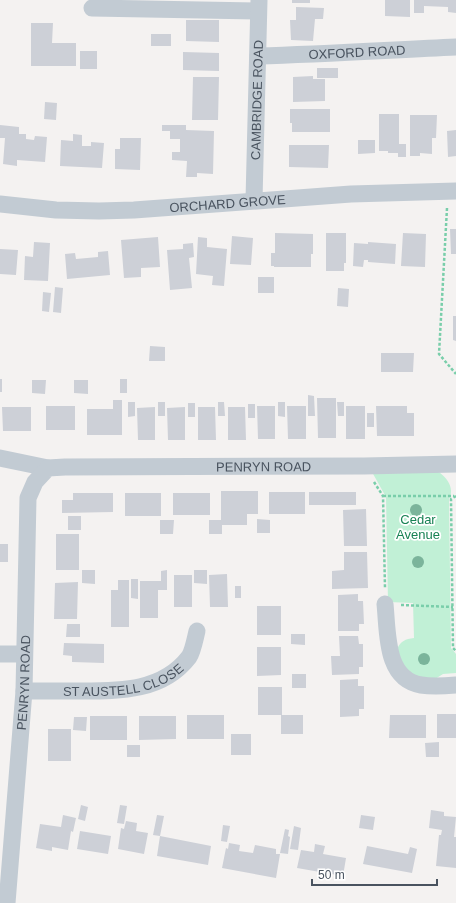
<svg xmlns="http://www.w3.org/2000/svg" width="456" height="903" font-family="Arial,sans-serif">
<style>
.green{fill:#c1f0d6}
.building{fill:#cdd0d7}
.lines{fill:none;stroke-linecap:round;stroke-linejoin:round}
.path{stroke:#79ceaa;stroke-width:2.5;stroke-dasharray:3 2;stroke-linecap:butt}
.minor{stroke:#c2cbd3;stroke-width:17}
.tree{fill:#7bb49b}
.labels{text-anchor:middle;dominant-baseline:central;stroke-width:3.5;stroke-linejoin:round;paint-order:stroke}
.street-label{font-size:13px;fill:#49535f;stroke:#fff}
.park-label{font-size:13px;fill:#188254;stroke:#fff}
</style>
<rect width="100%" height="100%" fill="#f4f2f1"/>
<path class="green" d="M437,471C447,477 455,488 449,499L451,648L456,654V673L443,674L435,679L420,678L411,673L403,665L397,649C401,641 405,639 414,638L413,603L388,602L386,497L372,472Z"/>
<path class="building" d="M292,0H310V3H292Z
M385,0H410V17L385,16Z
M414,0H456V13L448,12V7L424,6V13H414Z
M296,7L324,8L323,19H315L313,41L291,40L290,20H296Z
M186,20H219V42L186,41Z
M31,23H53L52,43H76V66H31Z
M151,34H171V46H151Z
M80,51H97V69H80Z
M183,52L219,53V71L183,70Z
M317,68H338V78H317Z
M313,76V79H325V101L293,102V77Z
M193,77H219L218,120H192Z
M45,102L57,103L56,120L44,119Z
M290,109H330V132H292V123H290Z
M379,114H399V144H406V157H398V153H388V151H379Z
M410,115H437L436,138H432V154L420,153V156H410Z
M0,125L19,127V134H26V139L34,140L35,136L47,137L45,162L17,160V166L3,164L5,138H0Z
M162,125H186V130L214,131L213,174L197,173V177H186L187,161L172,160V152H180V139H170V131H162Z
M456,130V156L448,157L447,131Z
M73,134L82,135V146H91V142L104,143L102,168L60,166L61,140L73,141Z
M120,138H141L140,170L115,169V149H120Z
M358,140H375V153L358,154Z
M289,145H329L328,168L289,167Z
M450,229H456V254H451Z
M275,233L313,234V254H311V267H274V266H271V253H275Z
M326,233H346V263H344V271H326Z
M403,233L426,234L425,267L401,266Z
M232,236L253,238L251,265L230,264Z
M158,237L160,267L141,268V277L124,278L121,240Z
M198,237L207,238V247L227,249L224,286L212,285L213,276L196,274Z
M34,242L50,243L48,281L24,280L25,256L33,257Z
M368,242L396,244L395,264L368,262V260H364L363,267L353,266L354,243L368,244Z
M193,243L194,257L189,258L192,288L170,290L167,250L183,249V244Z
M0,249L18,250L16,275L0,274Z
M108,251L110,275L67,279L65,254L75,253L76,259L98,257V252Z
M258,277H274V293H258Z
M55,287L63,288L61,313L53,312Z
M338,288L349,289L348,307L337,306Z
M43,292L51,293L49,312L42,311Z
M453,316H456V341L453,340Z
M150,346L165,347V361H149Z
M381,353H414L413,372H381Z
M0,379H2V392H0Z
M120,379H127V393H120Z
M32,380H46L45,394L32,393Z
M74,380H88V394L74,393Z
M308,395L314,396L315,416H308Z
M317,398H336V438H318Z
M113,400H122V435H87V409H113Z
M128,402H135V416L128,417Z
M158,402H165V416H158Z
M218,402H224L225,416H218Z
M278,402H285V417L278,416Z
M337,402H344V416H338Z
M188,403H195V417H188Z
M248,404H255V418H248Z
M46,406H75V430H46Z
M257,406H275V439H258Z
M287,406H306V439H288Z
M346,406H365V439H346Z
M376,406H407V413H414V436H377Z
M2,407H31V431H3Z
M155,407V440H138L137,408Z
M185,407V440H168L167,408Z
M198,407H215L216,440H198Z
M228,407H245L246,440H228Z
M367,413H374V427H367Z
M221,491H258V514H247V525H222V534H209V520H221Z
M269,492H305V514H269Z
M309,492H356V505H309Z
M73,493H113V512L62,513V500H73Z
M125,493H161V516H125Z
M173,493H210V515H173Z
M366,509L367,546H344L343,510Z
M68,516H81V530H68Z
M257,519L270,520V533H257Z
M160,520H174L173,534H160Z
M56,534H79V570H56Z
M0,544H8V562H0Z
M344,552H367L368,588L332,589V571L344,570Z
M82,570H95V584L82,583Z
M167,570V590H158V618H140V581H161V571Z
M194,570H207V584L194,583Z
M227,574L228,607H210L209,575Z
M174,575H192V607H174Z
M131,579H138V599L131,598Z
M118,580H129V627H111V590H118Z
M78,582L77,619H54L55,583Z
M235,586H241V598H235Z
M358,594V601H363L364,624H359V631H338V595Z
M257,606H281V635H257Z
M67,624H80V637H66Z
M291,634H305V645L291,644Z
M339,636H358L359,644H363V667H359V674L332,675L331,656H340Z
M64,643L104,644V663L72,662V656L63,655Z
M257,647H281V675L257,676Z
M292,674H306V688H292Z
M358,679V686H364V709H359V716L340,717V680Z
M258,687H282V715H258Z
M437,714H456V738H437Z
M187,715H224V739H187Z
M281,715H303V734H281Z
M390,715H426V738H389Z
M90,716H127V740H90Z
M139,716H176V739L139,740Z
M74,717H87L86,731L73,730Z
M48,729H71V761H48Z
M231,734H251V755H231Z
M439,742V757H426L425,743Z
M127,745H140V757H127Z
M81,805L88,807L85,821L78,819Z
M120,805L127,806L124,824L117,823Z
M431,810L444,812V816L456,817L454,837H456V868L436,866L439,835H441L442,830L429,828Z
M63,815L76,818L73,832L71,831L68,850L52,847V851L36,848L40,824L61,827Z
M157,815L164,816L160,836L153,835Z
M361,815L375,817L373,830L359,828Z
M126,821L137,823L136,831L148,833L144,854L118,849L121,828L124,829Z
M223,825L230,826L227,842L221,841Z
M294,826L301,828L298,850L290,849Z
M285,829L289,830L288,836L290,837L288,854L280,853Z
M80,831L111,836L108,854L77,849Z
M160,836L211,846L208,865L157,856Z
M229,843L240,845L239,851L253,853L255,845L276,849V854H280L276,878L222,868L226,848L228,849Z
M315,844L325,846L323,854L346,858L343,876L297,868L301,850L314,852Z
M367,846L408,854L410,847L417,849L412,873L363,864Z"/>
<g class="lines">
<path class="path" d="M447,208L439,354L456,374
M374,482L383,496L385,588
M383,496H454
M456,496L451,499L453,648L456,651
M401,605L453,607"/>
<g class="minor">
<path d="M92,8L258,11"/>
<path id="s1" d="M258,56C324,54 390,50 456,47"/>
<path id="s2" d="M254,200L259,0"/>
<path id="s3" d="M0,204L56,210L99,211L134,210L351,194L456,191"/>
<path d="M0,458L48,468"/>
<path d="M385,604C388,633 385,679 421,685C433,687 445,686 456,685"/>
<path d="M0,654H24"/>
<path id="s4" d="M24,691C43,691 63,691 82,691C121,691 163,691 189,657C193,651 195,639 197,631"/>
<path id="s5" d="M7,903L24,691L28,498L35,482L48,468L65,467L364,466L456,464"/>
</g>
</g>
<g class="tree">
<circle cx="416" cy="510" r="6"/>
<circle cx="418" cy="562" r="6"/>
<circle cx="424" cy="659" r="6"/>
</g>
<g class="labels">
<g class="street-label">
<text stroke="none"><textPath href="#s1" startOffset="99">OXFORD ROAD</textPath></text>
<text stroke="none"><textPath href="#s2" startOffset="100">CAMBRIDGE ROAD</textPath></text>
<text stroke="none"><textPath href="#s3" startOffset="228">ORCHARD GROVE</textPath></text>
<text stroke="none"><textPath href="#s5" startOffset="658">PENRYN ROAD</textPath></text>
<text stroke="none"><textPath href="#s4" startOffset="101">ST AUSTELL CLOSE</textPath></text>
<text stroke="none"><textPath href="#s5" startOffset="221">PENRYN ROAD</textPath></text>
</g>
<g class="park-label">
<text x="418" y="519">Cedar<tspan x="418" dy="15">Avenue</tspan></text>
</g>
</g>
<path d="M312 879v6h125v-6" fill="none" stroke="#49535f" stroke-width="2"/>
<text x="318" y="879" font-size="12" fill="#49535f" stroke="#ffffff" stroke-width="3" paint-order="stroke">50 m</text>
</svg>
